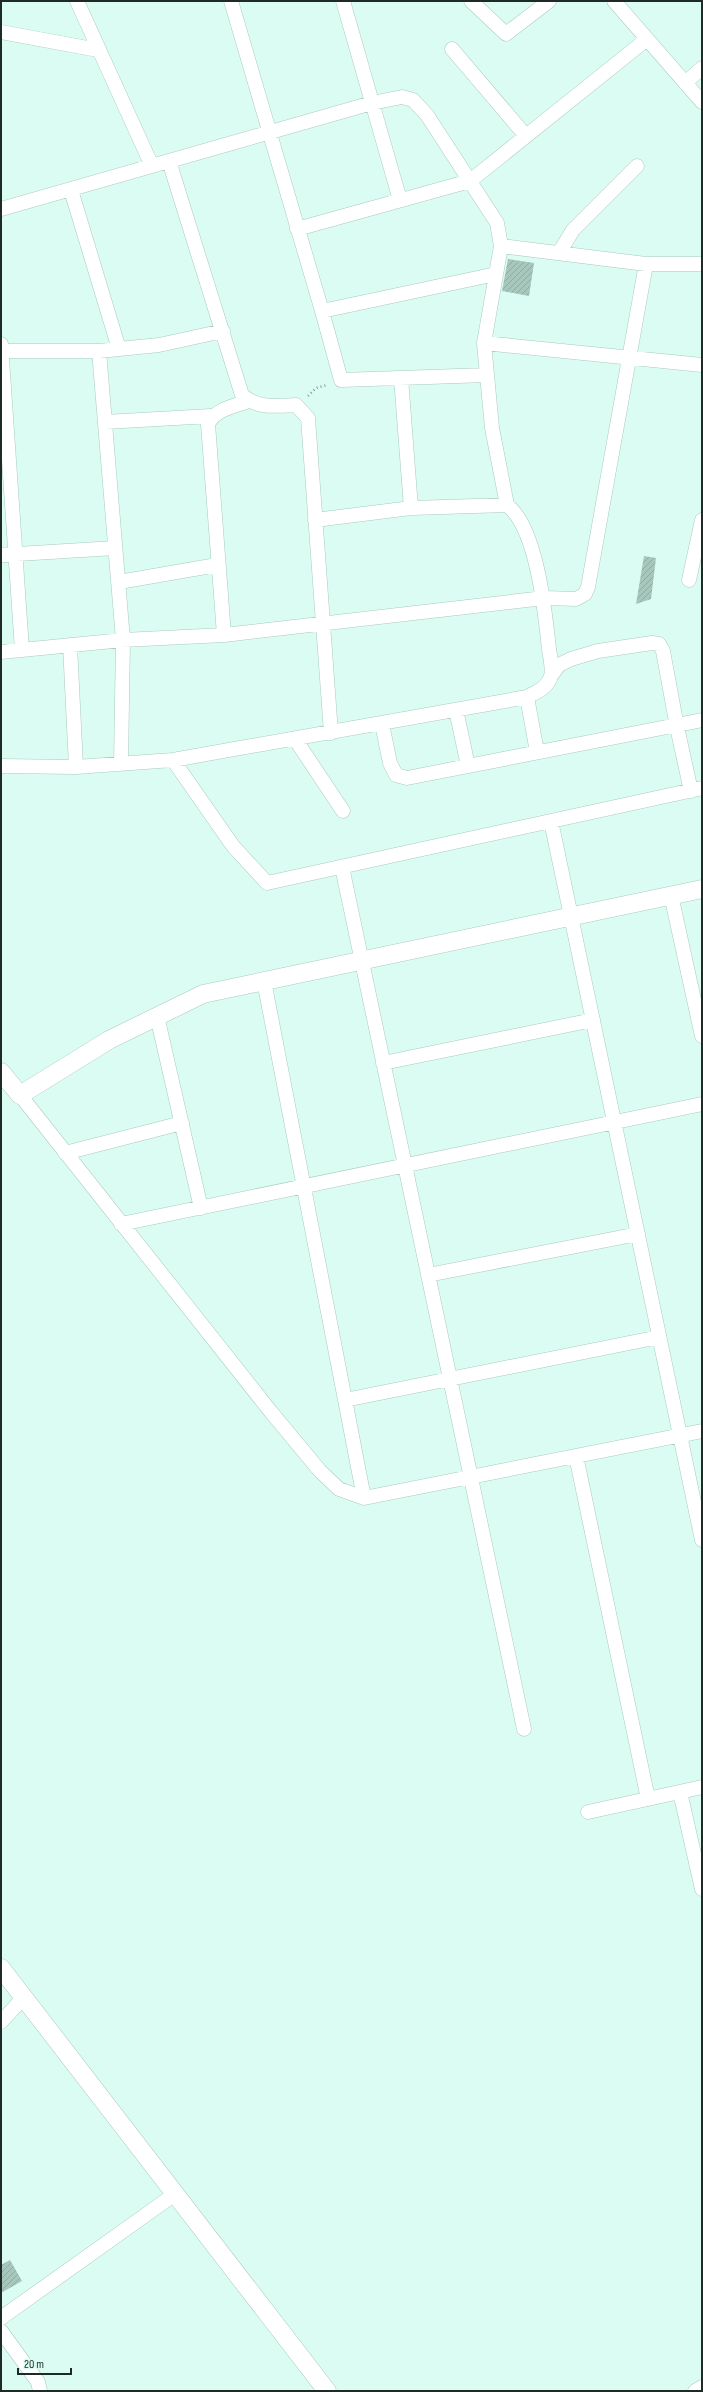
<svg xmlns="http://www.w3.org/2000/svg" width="703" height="2392" font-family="'Sofia Sans Condensed',sans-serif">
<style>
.building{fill:url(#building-hatch)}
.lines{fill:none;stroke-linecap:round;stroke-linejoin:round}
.minor-casing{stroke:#aacabf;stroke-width:15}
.tertiary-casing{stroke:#aacabf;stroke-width:19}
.path{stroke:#849c95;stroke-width:2.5;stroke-dasharray:1 3;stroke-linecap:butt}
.minor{stroke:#fff;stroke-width:14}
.tertiary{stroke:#fff;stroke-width:18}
</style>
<defs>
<pattern id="building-hatch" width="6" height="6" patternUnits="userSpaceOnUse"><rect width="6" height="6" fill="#a7c7bd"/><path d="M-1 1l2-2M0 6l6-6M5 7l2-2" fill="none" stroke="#8faba2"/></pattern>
</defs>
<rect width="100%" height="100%" fill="#dbfcf2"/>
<path class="building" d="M508,259L534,263L529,296L502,291Z
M644,556L656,558L651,599L636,604Z
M10,2260L22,2281L1,2293V2265Z"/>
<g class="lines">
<defs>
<path id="minor" d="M77,1L152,166
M231,1L322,311
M343,1L400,200
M471,1L506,34L549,1
M614,1L702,102
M1,32L98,50
M452,49L526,136
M685,83L702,68
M169,161L242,395C258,409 275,406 296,405L308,418L331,733
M71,190L119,349
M1,209L372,103L402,97L413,100L427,115L497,223L501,246L484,343L492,428L507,505C537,528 545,612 549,649C550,656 553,669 551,676C548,688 536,692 527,697L173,760L76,767L1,766
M297,229L470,181L647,39
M501,246L646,264H702
M559,253L573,230L637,166
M484,343L702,365
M1,344L22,650
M1,351H99L159,345L223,331
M99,351L123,640L121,763
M487,375L341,380L322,311L496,274
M401,378L411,508
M105,422L211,416
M315,520L411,508L507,505
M1,555L115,548
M689,580L702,520
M119,582L217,565
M224,635L208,424C215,409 235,406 249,401
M70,645L76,767
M1,652L123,640L224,635L544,598L576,599L585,594L588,587L646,264
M551,676L559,665L571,659L598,651L652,643L659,644L663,651L677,727L691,791
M527,697L537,752
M456,710L468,766
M382,724L390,763L396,775L407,778L702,720
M295,739L343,811
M173,760L233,846L267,883L702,788
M551,821L702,1540
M342,867L524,1729
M671,895L702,1036
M264,981L364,1498
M157,1016L201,1208
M383,1063L593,1020
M20,1095L271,1412L320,1471L339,1489L364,1498L702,1431
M65,1153L182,1123
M121,1224L702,1104
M428,1275L638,1234
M345,1400L659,1337
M576,1456L648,1799
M680,1792L702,1889
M588,1812L702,1787
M1,2022L23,1998
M1,2318L175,2194
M1,2331L38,2382L40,2391
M695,2391L702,2387"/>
<path id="tertiary" d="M1,1072L20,1095L109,1040L203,994L702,889
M1,1968L327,2391"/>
</defs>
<use href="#minor" class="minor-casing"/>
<use href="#tertiary" class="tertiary-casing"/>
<path class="path" d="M308,396L316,388L327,385"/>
<use href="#minor" class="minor"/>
<use href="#tertiary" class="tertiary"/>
</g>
<rect width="703" height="2392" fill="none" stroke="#1d2a26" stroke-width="4"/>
<path d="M18 2368v6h53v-6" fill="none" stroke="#1d2a26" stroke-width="2"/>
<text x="24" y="2368" font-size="12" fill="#1d2a26" stroke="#dbfcf2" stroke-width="3" paint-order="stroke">20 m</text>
</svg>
